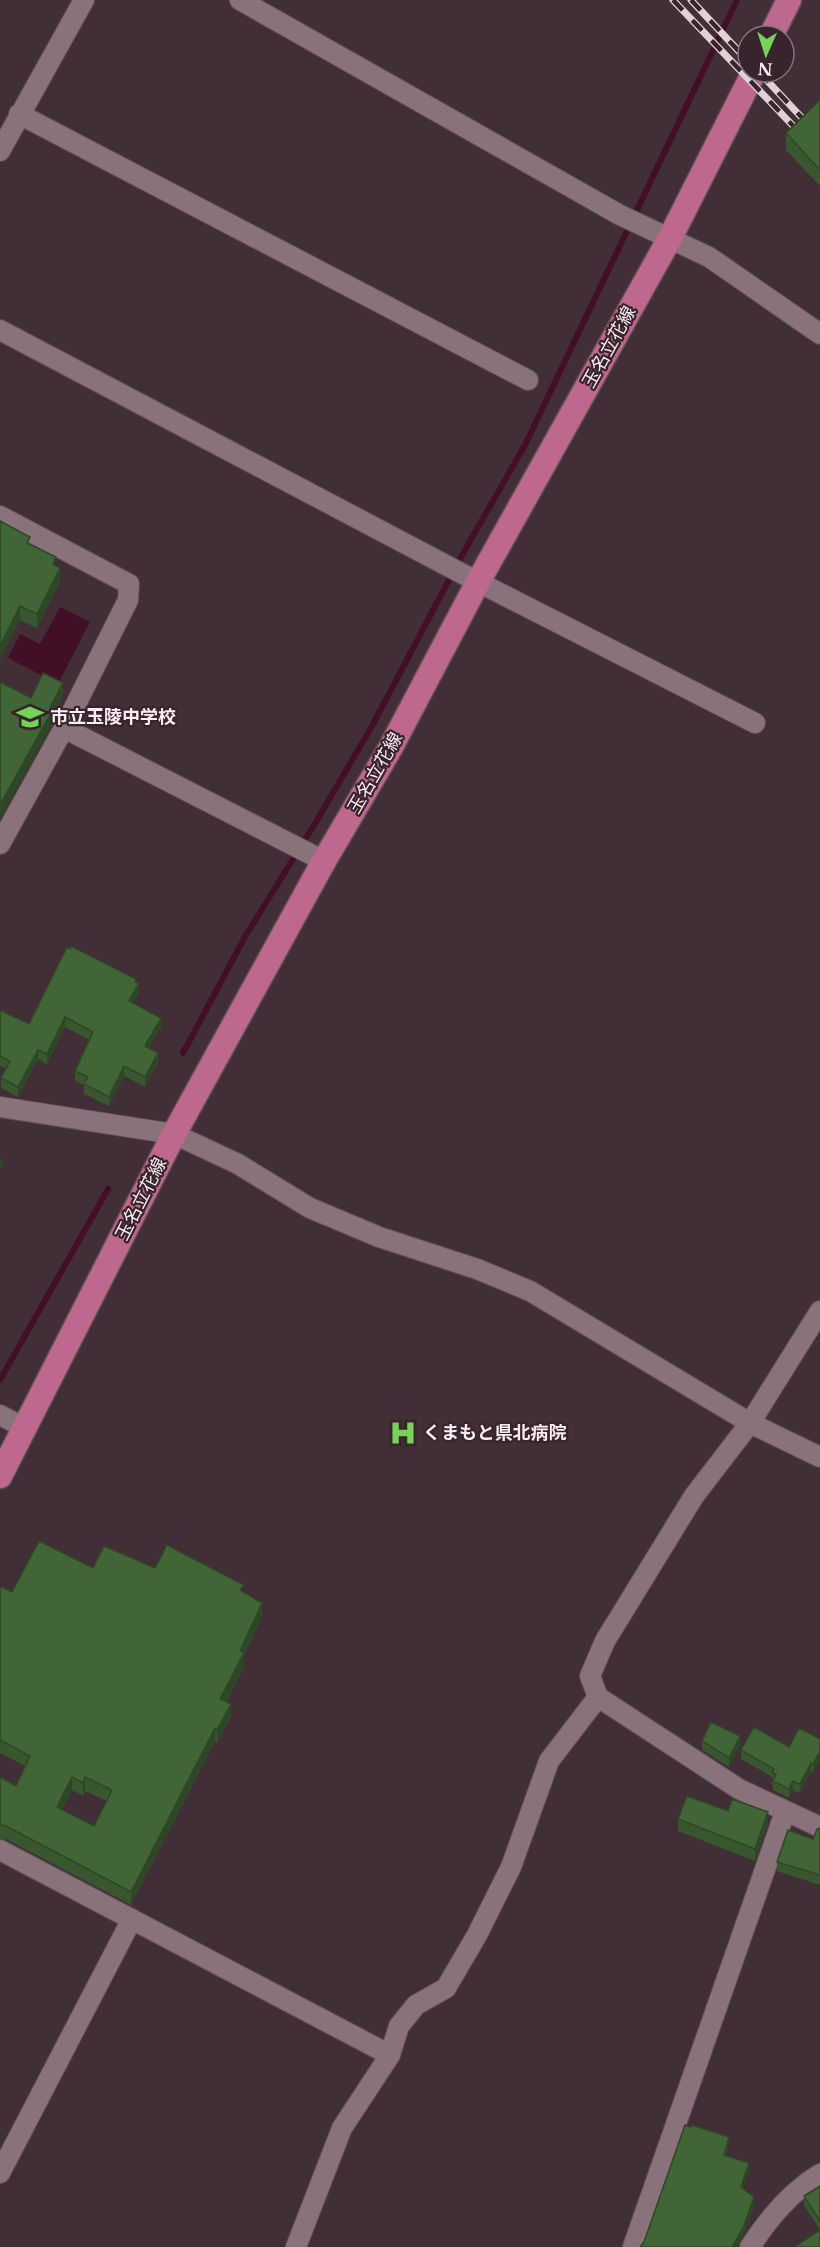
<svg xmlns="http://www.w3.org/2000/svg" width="820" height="2247" font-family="'Libre Baskerville','Noto Sans JP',serif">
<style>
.water{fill:#420f27}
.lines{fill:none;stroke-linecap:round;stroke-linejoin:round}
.stream{stroke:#420f27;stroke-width:6}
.minor-casing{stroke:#5e4e54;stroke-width:22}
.major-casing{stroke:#5e4e54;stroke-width:27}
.minor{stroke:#89727a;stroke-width:20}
.major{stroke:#be688d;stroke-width:24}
.rail-casing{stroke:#dfd1d5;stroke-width:7}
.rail{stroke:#38242c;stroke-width:4.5;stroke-dasharray:14;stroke-linecap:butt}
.wall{fill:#39572f;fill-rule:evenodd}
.shaded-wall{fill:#2e4726}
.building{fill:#426537;stroke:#2e4726;stroke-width:1.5;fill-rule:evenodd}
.labels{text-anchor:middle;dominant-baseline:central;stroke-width:4.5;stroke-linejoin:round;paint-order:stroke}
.street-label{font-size:18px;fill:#f9ecf0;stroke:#38242c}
.poi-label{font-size:18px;font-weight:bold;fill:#f9ecf0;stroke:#38242c;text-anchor:start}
</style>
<rect width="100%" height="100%" fill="#422e36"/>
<path class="water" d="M60,607L90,622L58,684L8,658L20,634L40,644Z"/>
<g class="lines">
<path class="stream" d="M183,1053L246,935L316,822L372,726L461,557L525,445L737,0
M0,1380L108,1189"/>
<defs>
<path id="minor" d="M240,0L620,215L709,257L820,334
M19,114L528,380
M0,151L84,0
M0,330L478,582L755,723
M0,516L129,584L128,600L64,728L0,844
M64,728L324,861
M0,1107L174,1134L238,1164L310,1208L379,1237L477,1269L530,1291L750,1423L820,1457
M820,1311L750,1423L694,1496L605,1641L590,1676L598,1697L739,1789L820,1827
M0,1415L25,1428
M0,1850L390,2055
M0,2173L132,1919
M296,2247L342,2128L390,2055L399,2026L416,2005L446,1988L477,1935L511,1867L549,1761L598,1697
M633,2247L785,1812
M750,2247C768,2219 792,2191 820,2174"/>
<path id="major" d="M771,36L789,0
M0,1476L174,1134L324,861L391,747L478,582L670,238L754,72"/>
</defs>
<use href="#minor" class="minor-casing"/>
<use href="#major" class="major-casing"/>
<use href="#minor" class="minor"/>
<use href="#major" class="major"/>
<defs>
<path id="rail" d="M673,0L820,154
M691,0L748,61
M759,72L820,137"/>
</defs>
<use href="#rail" class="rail-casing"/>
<use href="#rail" class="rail"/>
</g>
<path class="wall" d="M820,100V186L786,150V133Z
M0,521L56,566L60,582L37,628L20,620L0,660Z
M136,982L139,993L133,1003L161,1028L149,1048L158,1063L145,1087L124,1076L109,1106L84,1094V1085L75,1081V1071L90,1040L65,1027L47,1064L38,1059L18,1097L1,1088V1078L6,1069L0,1066V1010L29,1024Z
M93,1568H155L244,1592L262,1617L244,1656V1666L226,1702L231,1718L217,1743L215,1741L131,1905L6,1839H0V1777L16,1786L25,1766L0,1753V1586L12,1592ZM72,1790L83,1796L85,1791L107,1801L94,1826L62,1809Z
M820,1739V1760L813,1773L811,1772L800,1793L793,1790L789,1798L773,1790L772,1777L741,1759V1750L789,1747Z
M702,1741L740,1745L729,1767L702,1750Z
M728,1811L768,1823L755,1861L678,1831V1819Z
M820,1828V1885L777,1871V1862L813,1839Z
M820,2186V2247H796V2246L820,2230L804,2205V2196Z"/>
<path class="shaded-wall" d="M60,568V582L37,628V614Z
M20,606V620L0,660V646Z
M63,683V697L53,716V723L0,819V805Z
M136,979V987L139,983V993L129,1011V1001Z
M65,1017V1027L47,1064V1054Z
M161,1018V1028L145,1056V1046Z
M38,1050V1059L18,1097V1087Z
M158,1053V1063L145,1087V1077Z
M124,1066V1076L109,1106V1097Z
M3,1155V1164L0,1170V1161Z
M262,1603V1617L244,1656V1666L220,1712V1699L240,1651Z
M231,1704V1718L217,1743V1730Z
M215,1728V1741L131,1905V1892Z
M740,1736V1745L729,1767V1758Z
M820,1751V1760L813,1773V1764Z
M811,1763V1772L800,1793V1784Z
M72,1777V1790L57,1820V1807Z
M85,1777V1791L83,1796V1783Z
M793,1781V1790L789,1798V1789Z
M768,1812V1823L755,1861V1849Z
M729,2137V2146L724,2163V2155Z
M749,2163V2172L741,2196V2187Z
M754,2197V2205L744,2235L737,2247H732Z"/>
<path class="building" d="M820,100V170L786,133Z
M0,521L30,537L27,543L56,557L53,564L60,568L37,614L20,606L0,646Z
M43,673L63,683L50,707L53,709L0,805V682L31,698Z
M71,946L136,979L135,982L139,983L129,1001L161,1018L145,1046L158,1053L145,1077L124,1066L109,1097L84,1084L88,1077L75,1071L93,1032L65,1017L47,1054L38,1050L18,1087L1,1078L10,1061L0,1056V1010L29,1024L67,947L70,949Z
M39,1541L93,1568L104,1546L155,1568L167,1545L244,1585L240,1590L262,1603L240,1651L244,1653L220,1699L231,1704L217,1730L215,1728L131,1892L6,1826L0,1825V1777L16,1786L30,1756L0,1740V1586L12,1592ZM72,1777L83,1783L85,1777L112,1790L94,1826L57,1807Z
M711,1722L740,1736L729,1758L702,1741Z
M754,1727L789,1747L799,1728L820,1739V1751L813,1764L811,1763L800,1784L793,1781L789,1789L773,1781L776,1774L772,1773L774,1769L741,1750Z
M687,1796L728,1811L732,1799L768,1812L755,1849L678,1819Z
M820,1828V1875L777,1862L788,1830L813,1839L817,1829Z
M685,2125L691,2127L692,2125L729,2137L724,2155L749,2163L741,2187L754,2197L744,2226L732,2247H640L644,2242Z
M820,2186V2221L804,2196Z
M820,2230V2247H797L796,2246Z"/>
<defs>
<symbol id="school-bare" viewBox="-9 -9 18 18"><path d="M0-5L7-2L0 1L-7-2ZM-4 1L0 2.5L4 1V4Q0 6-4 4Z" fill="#77d259" stroke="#38242c" stroke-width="2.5" paint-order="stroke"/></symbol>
<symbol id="hospital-bare" viewBox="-9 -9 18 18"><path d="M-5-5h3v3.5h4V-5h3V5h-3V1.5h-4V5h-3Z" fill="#77d259" stroke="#38242c" stroke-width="2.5" paint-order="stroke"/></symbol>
</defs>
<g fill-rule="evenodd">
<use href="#school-bare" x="11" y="698" width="38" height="38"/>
<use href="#hospital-bare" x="384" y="1414" width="38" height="38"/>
</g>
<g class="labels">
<g class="street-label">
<text transform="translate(609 347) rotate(-61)">玉名立花線</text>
<text transform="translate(375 773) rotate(-60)">玉名立花線</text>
<text transform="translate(141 1199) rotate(-63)">玉名立花線</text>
</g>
<g class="poi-label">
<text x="50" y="717">市立玉陵中学校</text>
<text x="423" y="1433">くまもと県北病院</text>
</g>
</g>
<g transform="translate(766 54) rotate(183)"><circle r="28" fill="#38242c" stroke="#85747a" stroke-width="1.5"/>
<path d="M0-4.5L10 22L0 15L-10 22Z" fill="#77d259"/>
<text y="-9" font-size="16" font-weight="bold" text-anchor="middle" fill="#f9ecf0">N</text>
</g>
</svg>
